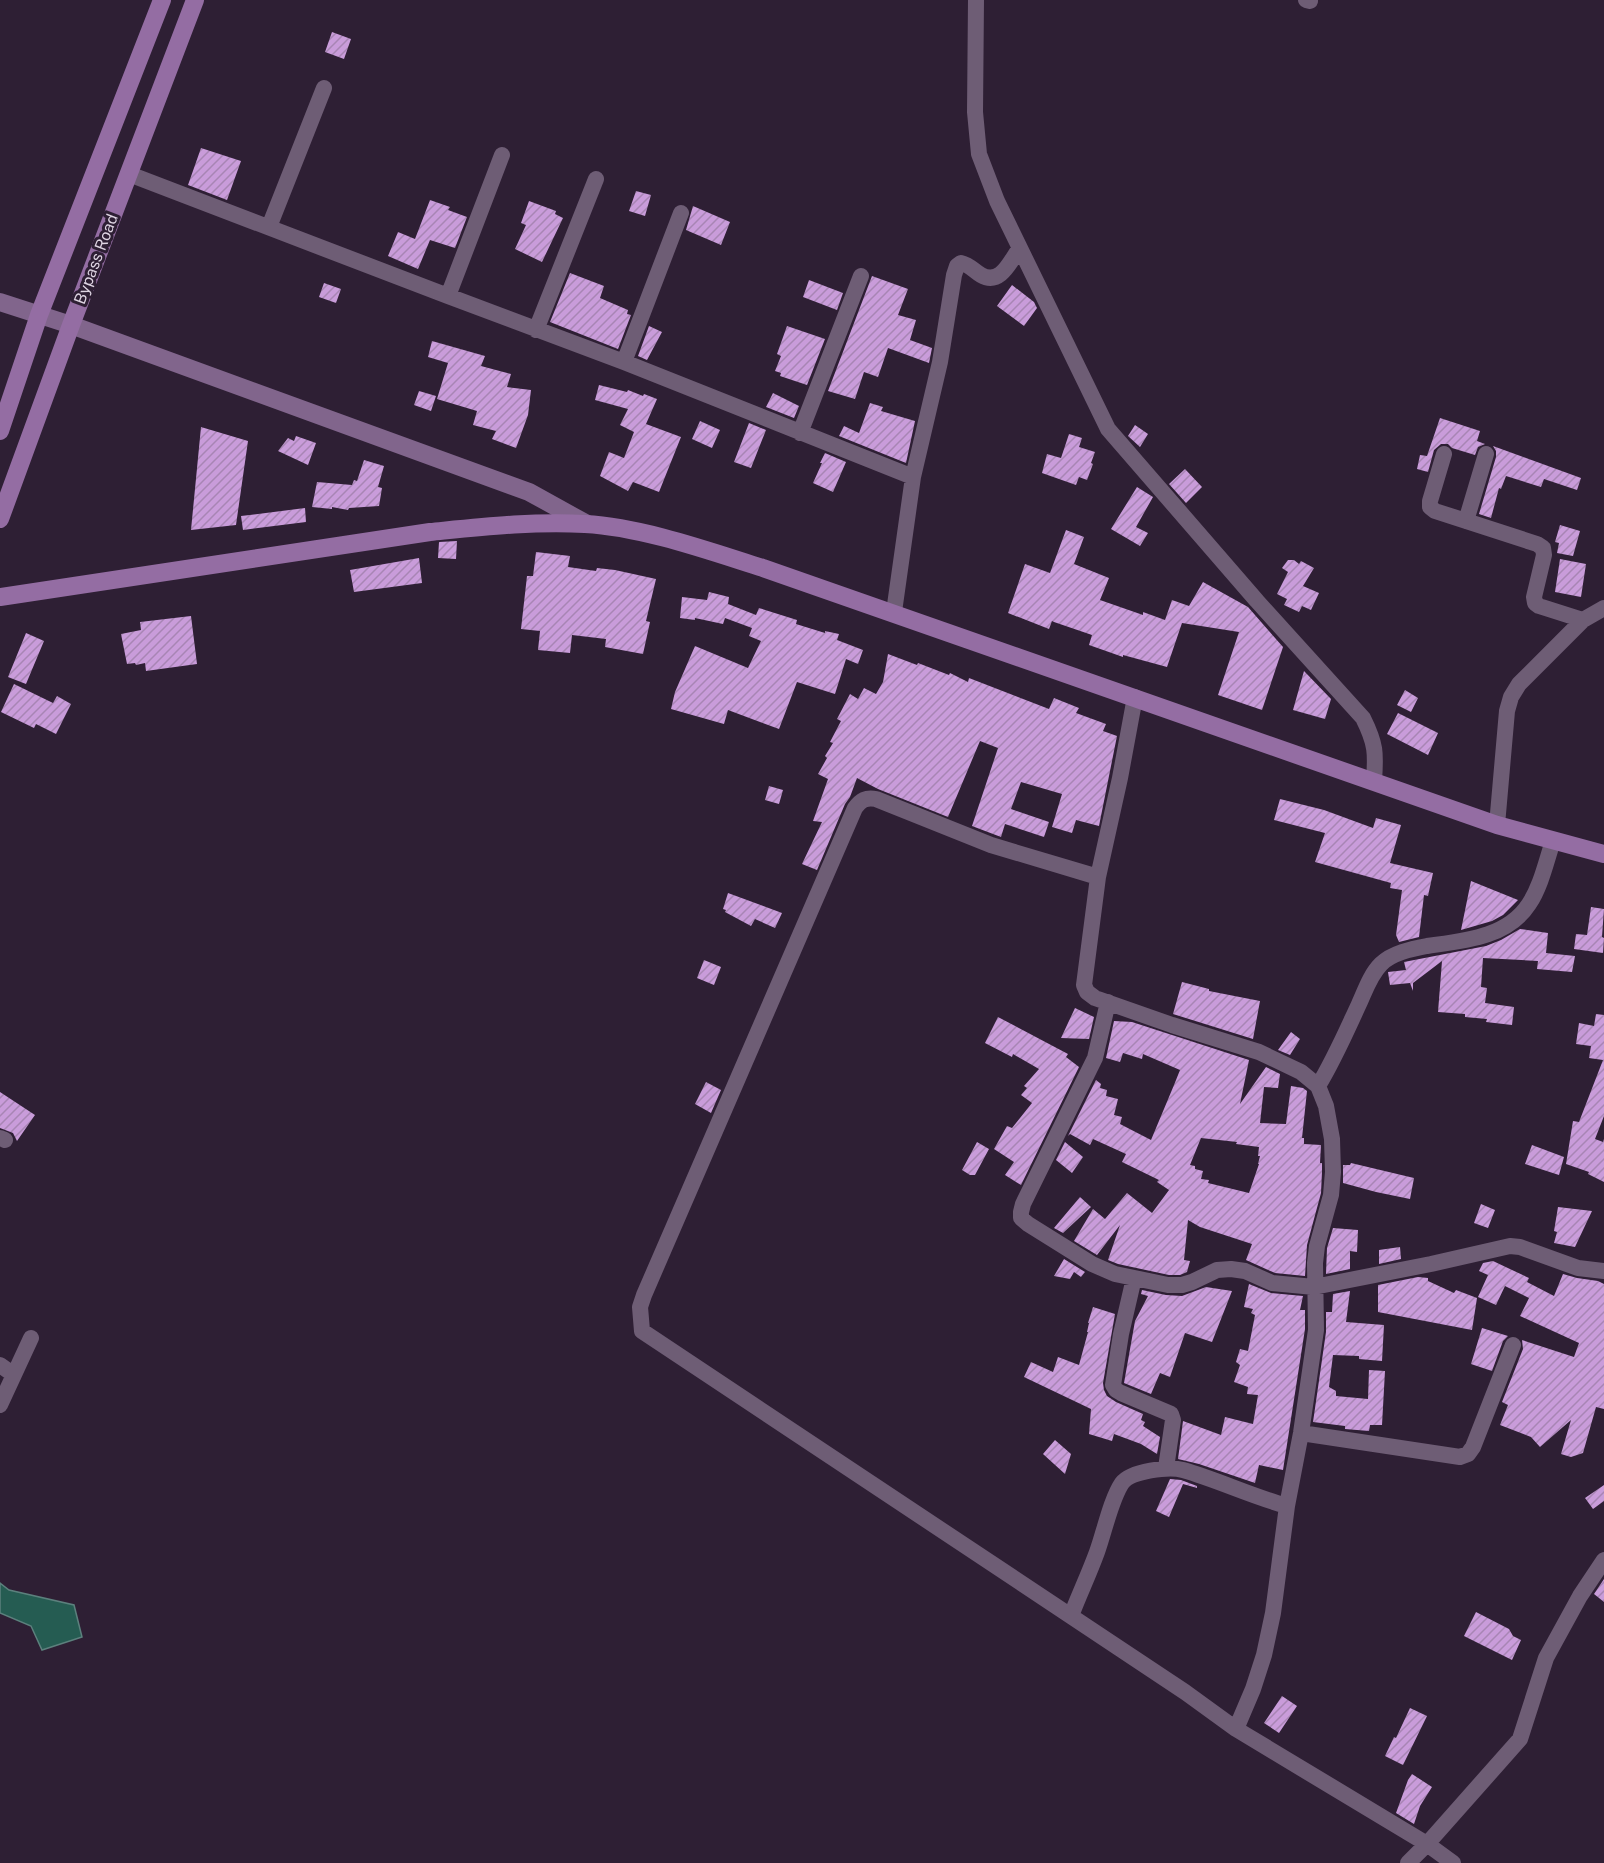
<svg xmlns="http://www.w3.org/2000/svg" width="1604" height="1863" font-family="'Public Sans',sans-serif">
<style>
.water{fill:#255c52;stroke:#5c807d;stroke-width:1.5}
.building{fill:url(#building-hatch);fill-rule:evenodd}
.lines{fill:none;stroke-linecap:round;stroke-linejoin:round}
.street{stroke:#6e5d75;stroke-width:16}
.secondary{stroke:#81658c;stroke-width:18}
.primary{stroke:#946da3;stroke-width:18}
.labels{text-anchor:middle;dominant-baseline:central;stroke-width:6;stroke-linejoin:round;paint-order:stroke}
.street-label{font-size:16px;fill:#ded4e2;stroke:#2e1f34}
</style>
<defs>
<pattern id="building-hatch" width="6" height="6" patternUnits="userSpaceOnUse" patternTransform="scale(1.5)"><rect width="6" height="6" fill="#c99cda"/><path d="M-1 1l2-2M0 6l6-6M5 7l2-2" fill="none" stroke="#a885b4"/></pattern>
</defs>
<rect width="100%" height="100%" fill="#2e1f34"/>
<path class="water" d="M0,1583L9,1590L74,1605L82,1637L42,1650L31,1626L0,1613Z"/>
<path class="building" d="M332,32L351,39L344,59L325,52Z
M201,148L241,161L227,200L188,185Z
M636,191L651,195L645,216L629,211Z
M430,200L450,207L448,210L467,217L455,248L430,240L418,269L388,256L398,232L415,239Z
M529,201L556,211L555,214L563,218L542,262L515,249L526,225L521,223Z
M693,206L730,222L721,245L686,230Z
M570,273L604,286L600,298L628,310L627,314L631,315L618,349L550,322Z
M872,276L908,289L898,315L916,320L910,340L932,348L929,363L888,348L878,377L864,372L855,399L828,391Z
M809,280L843,293L837,310L803,297Z
M324,283L341,289L336,303L319,297Z
M1012,285L1034,302L1037,308L1024,326L997,306Z
M649,326L662,332L647,360L638,356Z
M787,326L825,339L807,385L780,376L781,373L775,371L781,356L777,354Z
M432,341L485,356L481,366L511,374L507,387L531,390L528,415L516,448L492,439L496,431L473,425L477,411L437,399L448,363L428,357Z
M599,385L627,392L628,390L643,396L644,394L657,399L646,424L681,437L659,492L633,482L628,491L600,476L609,452L624,458L634,432L620,425L628,409L595,400Z
M419,391L436,396L431,411L414,405Z
M773,393L799,406L794,418L766,407Z
M870,403L883,407L881,411L915,421L906,463L839,436L844,426L859,433Z
M1440,418L1480,431L1477,441L1485,444L1478,447L1475,455L1452,448L1448,444H1441L1434,450L1428,472L1417,469L1420,455L1427,456Z
M700,421L720,430L712,448L692,439Z
M749,423L766,430L751,468L734,462Z
M1135,425L1148,434L1140,447L1128,436Z
M201,427L248,441L236,525L191,530Z
M1069,434L1082,438L1079,447L1095,452L1091,463L1093,464L1087,480L1079,477L1076,485L1042,473L1047,454L1061,458Z
M296,436L316,443L308,465L278,451L288,438L294,441Z
M1493,446L1581,478L1577,490L1544,479L1541,487L1506,476L1501,489L1499,488L1491,518L1479,514L1496,457V451Z
M825,453L846,462L833,492L813,483L822,463H820Z
M364,460L384,466L378,487L382,488L379,506L349,508L348,510L332,507V509L312,507L317,482L352,485L354,480L357,481Z
M1185,469L1202,487L1186,503L1169,484Z
M1137,487L1153,497L1136,527L1148,533L1140,546L1111,529Z
M305,508L306,522L243,530L241,516Z
M1560,525L1580,531L1573,556L1557,553L1559,543L1555,542Z
M1066,530L1084,537L1074,564L1109,578L1100,600L1143,615V612L1165,620L1172,600L1189,606L1203,582L1248,607L1283,647L1262,710L1218,695L1239,632L1182,623L1167,667L1123,655V657L1089,645L1092,635L1054,622L1052,621L1049,629L1008,613L1025,564L1050,573Z
M457,541L456,559L438,558L439,542Z
M536,552L570,556L568,567L596,571L597,568L615,570L656,579L646,621L650,622L643,654L605,647L606,639L572,635L570,653L538,650L540,631L521,629L527,576H533Z
M419,558L422,583L354,592L350,570Z
M1560,559L1586,564L1581,597L1555,592Z
M1288,560H1294L1299,564L1301,561L1314,568L1303,586L1319,593L1311,610L1302,606L1299,612L1284,605L1287,599L1277,594L1288,572L1282,568Z
M709,592L729,597L728,604L756,615L759,608L797,620L796,624L825,633V631L839,634L837,640L863,650L858,664L846,659L835,694L797,682L779,729L728,710L724,724L671,709L675,692L695,646L748,668L761,641L749,636L752,628L725,618L723,624L695,618V620L680,618L682,597L707,600Z
M191,616L197,664L146,671L145,663L136,665L135,663L127,664L121,634L141,630L140,622Z
M26,633L44,641L26,684L8,677Z
M888,654L917,665L918,663L949,675L950,673L968,682L969,678L1049,709L1054,698L1079,708L1076,713L1106,724L1103,731L1117,736L1099,826L1076,820L1072,833L1052,827L1062,794L1021,782L1011,809L1049,822L1044,837L1005,824L1001,837L972,826L998,748L980,741L948,817L878,789L857,778L850,797L845,804L817,870L802,864L822,822L813,821L828,779L818,774L827,758L825,756L833,743L830,742L841,721L837,719L850,694L858,699L864,688L876,694L883,682Z
M1304,671L1331,699L1325,719L1293,710Z
M14,684L53,703L57,696L71,704L56,734L36,724L34,728L1,712Z
M1405,690L1418,698L1411,712L1397,705Z
M1398,713L1438,733L1428,755L1387,734Z
M769,786L783,790L779,804L765,800Z
M1280,799L1324,810L1373,828L1376,818L1401,825L1390,863L1433,873L1428,896L1424,895L1419,937L1399,942L1396,935L1402,890L1390,888L1391,883L1315,862L1325,833L1274,820Z
M1471,881L1518,900L1503,915L1492,921L1461,930Z
M728,893L782,913L775,928L755,919L751,926L725,912L726,910L723,909Z
M1591,907L1604,909L1602,937L1604,938L1603,953L1574,949L1576,934L1587,935Z
M1520,929L1548,933L1546,953L1575,956L1572,972L1537,969L1538,961L1483,958L1481,987L1487,988L1485,1003L1514,1007L1512,1025L1486,1022L1487,1019L1465,1017V1014L1438,1012L1442,961L1413,983V991L1410,983L1390,985L1388,972L1406,970L1404,962L1486,946L1501,940Z
M704,960L721,967L714,985L697,978Z
M1182,982L1209,989V991L1260,1001L1253,1039L1173,1014Z
M1075,1008L1094,1017L1089,1039L1061,1038Z
M1596,1014L1604,1015V1116L1595,1139L1603,1142L1604,1139V1182L1588,1174L1589,1172L1566,1164L1573,1121L1579,1122L1603,1060L1589,1058L1591,1046L1576,1044L1579,1023L1594,1026Z
M998,1017L1068,1054L1066,1057L1079,1067L1021,1185L1005,1175L1014,1162L994,1149L1007,1126L1012,1128L1032,1103L1021,1095L1027,1088L1024,1086L1039,1069L1013,1054L1012,1057L985,1043Z
M1114,1021L1132,1022L1249,1060L1240,1104L1266,1067L1280,1074L1278,1088L1264,1087L1260,1123L1286,1124L1291,1086L1303,1088L1307,1091L1302,1138H1304V1144L1321,1145L1320,1163H1322V1172L1321,1193L1307,1245L1305,1276L1275,1273L1246,1260L1252,1244L1200,1227L1188,1220L1184,1260L1190,1261L1187,1272L1180,1275H1169L1118,1264L1108,1260L1120,1225L1097,1255L1074,1241L1093,1209L1105,1219L1127,1193L1152,1213L1169,1190L1157,1182L1159,1180L1122,1162L1126,1154L1093,1139L1090,1145L1070,1134L1068,1136L1096,1080L1101,1084L1100,1088L1107,1090L1106,1096L1118,1099L1114,1115L1122,1117L1120,1124L1151,1140L1174,1085L1180,1070L1143,1054L1142,1059L1123,1053L1120,1062L1106,1058ZM1201,1138L1237,1142L1236,1144L1259,1147L1258,1156H1260L1258,1164H1259L1249,1193L1208,1183L1209,1180L1201,1179L1203,1171L1195,1169V1166L1190,1165Z
M1291,1032L1300,1039L1290,1055L1278,1050Z
M706,1082L721,1090L711,1113L695,1104Z
M0,1092L35,1115L17,1141L13,1133L0,1128Z
M977,1142L989,1149L975,1175H970L962,1170Z
M1065,1142L1083,1157L1072,1173L1056,1160Z
M1532,1145L1564,1157L1559,1175L1525,1164Z
M1351,1163L1414,1178L1410,1199L1376,1192L1343,1183V1165H1350Z
M1080,1197L1091,1207L1063,1233L1054,1228Z
M1481,1204L1495,1210L1488,1228L1474,1223Z
M1558,1207L1592,1211L1575,1247L1554,1243L1557,1232L1554,1231Z
M1333,1228L1358,1230L1357,1252L1350,1251V1269L1326,1274L1327,1248Z
M1400,1247L1401,1259L1379,1264V1250Z
M1064,1259L1085,1272L1081,1277L1074,1272L1070,1279L1054,1276Z
M1493,1261L1529,1278L1527,1282L1554,1296L1563,1274L1577,1278L1598,1281L1604,1284V1409L1596,1407L1583,1453L1571,1457L1561,1454L1571,1420L1540,1447L1531,1437L1500,1425L1508,1405L1502,1402L1523,1349L1522,1340L1574,1357L1579,1343L1520,1316L1529,1298L1505,1286L1496,1305L1478,1297L1488,1275L1479,1271L1483,1263Z
M1418,1277L1428,1278V1281L1454,1293L1456,1290L1477,1298L1472,1330L1378,1312V1285Z
M1249,1284L1271,1293L1303,1296L1300,1310H1305V1329L1283,1470L1259,1465L1255,1483L1199,1464L1178,1459L1183,1421L1221,1435L1225,1417L1253,1424L1258,1395L1247,1394L1248,1387L1234,1382L1240,1365L1236,1362L1240,1349L1248,1351L1255,1315L1251,1313L1253,1309L1244,1307Z
M1206,1287L1232,1291L1212,1342L1185,1333L1170,1377L1160,1373L1151,1394L1124,1383L1135,1321L1148,1296L1141,1294L1142,1290L1166,1295L1182,1296Z
M1350,1291L1346,1322L1384,1325L1382,1361L1359,1359V1356L1333,1355L1329,1387L1336,1391V1396L1368,1399L1369,1370L1385,1371L1382,1425H1370L1369,1431L1345,1429V1426L1313,1422L1326,1332V1312H1332L1333,1294Z
M1093,1307L1115,1314L1103,1383L1104,1390L1107,1396L1116,1402L1143,1414L1141,1420L1145,1422L1143,1426L1160,1437L1157,1454L1141,1444L1114,1434L1112,1441L1089,1434L1091,1409L1024,1377L1031,1362L1053,1372L1058,1357L1079,1365L1088,1332H1087L1089,1323H1088Z
M1482,1328L1508,1336L1503,1341L1492,1371L1471,1364Z
M1055,1440L1071,1454L1065,1474L1043,1454Z
M1170,1479L1181,1480L1197,1486V1488L1183,1484L1169,1517L1156,1511Z
M1604,1485V1501L1593,1509L1585,1498Z
M1604,1579V1602L1594,1594Z
M1476,1612L1509,1629L1513,1636L1521,1640L1512,1660L1464,1636Z
M1282,1696L1297,1706L1279,1733L1264,1723Z
M1410,1708L1427,1716L1403,1765L1385,1756L1394,1737L1396,1738Z
M1412,1774L1432,1787L1420,1806L1414,1824L1396,1813L1408,1780Z"/>
<g class="lines">
<path class="street" d="M976,0L975,112L979,154L997,201L1108,429L1257,601L1363,718C1376,744 1376,753 1374,781
M1306,0L1310,1
M129,174L448,296L624,362L913,477
M269,227L324,88
M448,296L502,155
M536,330L596,179
M624,362L681,213
M800,433L861,276
M1444,454L1430,501V507L1435,511L1537,544L1543,548L1544,555L1534,597L1535,603L1539,606L1583,620
M1466,521L1486,454
M894,612L913,477L940,362L954,275L957,266L961,263C970,265 974,271 981,275C1000,286 1010,262 1019,249
M1135,697L1120,778L1098,877L1084,985L1087,992L1095,998L1172,1025L1259,1052L1301,1072L1318,1086L1326,1106L1332,1139L1333,1172L1331,1195L1317,1246L1315,1263L1316,1330L1301,1433L1287,1506L1273,1613L1264,1655L1253,1689L1236,1729
M1497,825L1507,711L1511,697L1519,684L1583,620L1604,608
M1098,877L991,845L876,799C866,797 861,800 855,808L644,1295L640,1307L642,1331L1185,1692L1236,1729L1427,1844L1520,1739L1546,1658L1580,1596L1604,1560
M1108,1002L1095,1058L1023,1204L1021,1212V1218L1028,1224L1092,1264L1115,1274L1168,1285H1182L1192,1282L1217,1270L1231,1269L1245,1271L1272,1283L1314,1287L1431,1264L1510,1246L1520,1247L1578,1268L1604,1271
M1318,1086C1334,1060 1346,1032 1359,1004C1365,991 1370,975 1381,964C1392,953 1411,949 1427,946C1462,941 1507,938 1529,904C1541,886 1546,862 1553,841
M0,1138L5,1140
M1134,1278L1121,1334L1113,1385L1116,1390L1121,1393L1171,1414L1173,1420L1166,1468
M0,1365L14,1375
M0,1405L31,1338
M1301,1433L1460,1457L1468,1454L1473,1447L1513,1345
M1071,1616C1079,1595 1089,1574 1097,1552C1104,1533 1111,1499 1122,1483C1131,1471 1169,1466 1183,1470C1218,1480 1251,1496 1287,1506
M1408,1863L1427,1844L1453,1863"/>
<path class="secondary" d="M0,302L71,325L529,492L587,524"/>
<path class="primary" d="M0,431L39,315L162,0
M0,519L71,325L195,0
M0,597L430,532C481,527 533,521 585,524C642,527 709,551 763,568L1497,825L1604,854"/>
</g>
<g class="labels">
<g class="street-label">
<text transform="translate(96 259) rotate(-69)">Bypass Road</text>
</g>
</g>
</svg>
